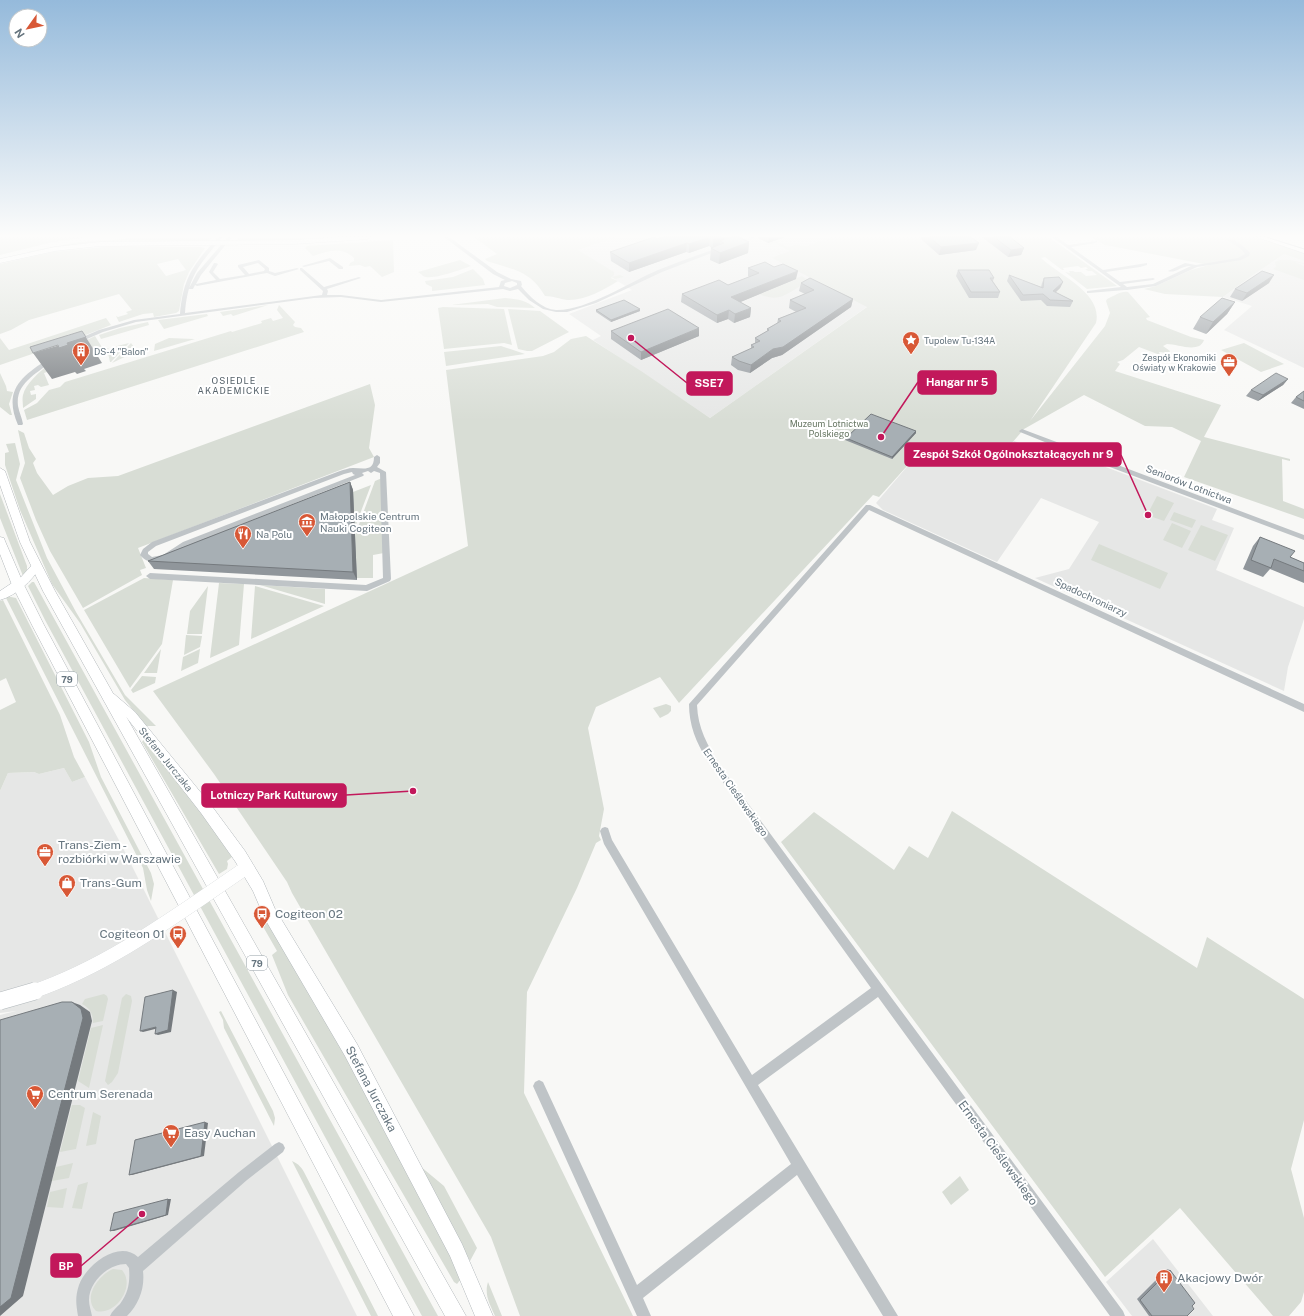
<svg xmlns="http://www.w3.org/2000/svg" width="1304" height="1316" font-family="'Public Sans',sans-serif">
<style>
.built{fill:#e6e7e6}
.green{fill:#d8ddd5;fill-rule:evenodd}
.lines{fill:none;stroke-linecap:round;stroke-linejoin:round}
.secondary-casing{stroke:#b2b8bc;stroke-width:1}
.primary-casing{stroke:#b3b8bb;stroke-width:1}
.street{fill:#bfc4c7;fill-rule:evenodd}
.secondary{fill:#fff;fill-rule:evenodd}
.primary{fill:#fff;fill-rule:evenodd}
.tram{stroke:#a1a8ad;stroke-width:1}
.secondary-bridge-far1-casing{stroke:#b2b8bc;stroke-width:14;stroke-linecap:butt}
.secondary-bridge-casing{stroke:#b2b8bc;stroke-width:18;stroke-linecap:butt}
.secondary-bridge-far1{stroke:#fff;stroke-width:14}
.secondary-bridge{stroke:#fff;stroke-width:17}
.wall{fill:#90969b}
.shaded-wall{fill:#757a7e}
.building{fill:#a7afb4;stroke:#757a7e}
.labels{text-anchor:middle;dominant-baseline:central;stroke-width:4;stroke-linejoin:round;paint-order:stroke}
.far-poi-label{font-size:9px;fill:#65747e;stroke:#fff;text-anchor:start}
.far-neighbourhood-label{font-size:9px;letter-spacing:1px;fill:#56626a;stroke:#fff}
.far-park-label{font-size:9px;fill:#677763;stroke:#fff}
.shield{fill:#fff;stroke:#939ea5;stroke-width:1}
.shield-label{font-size:9px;font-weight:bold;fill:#65747e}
.street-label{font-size:10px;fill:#65747e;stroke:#fff}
.poi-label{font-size:10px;fill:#65747e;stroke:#fff;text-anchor:start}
.near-poi-label{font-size:12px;fill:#65747e;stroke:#fff;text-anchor:start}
.near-street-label{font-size:12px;fill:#65747e;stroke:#fff}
.leader{fill:none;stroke:#c2185b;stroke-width:1.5}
.callout-dot{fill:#c2185b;stroke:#fff;stroke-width:1.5}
.callout{fill:#c2185b;stroke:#c2185b;stroke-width:1.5}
.callout-label{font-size:11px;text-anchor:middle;font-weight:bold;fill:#fff}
</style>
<rect width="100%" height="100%" fill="#f8f8f6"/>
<path class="built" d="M617,237H833L868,306L710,418L593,340L601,336L569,314L632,290L611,277L578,250Z
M1284,254L1304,261V368L1224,330L1252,306L1223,297L1253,275Z
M1014,441L1049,454L1054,447V449L1081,460L1094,464L1095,463L1217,509L1212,520L1234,528L1216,570L1304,607V619L1288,667L1284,691L1035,578L1069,569L1099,522L1041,498L997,562L883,510L876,503L917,455L940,447L1011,444Z
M64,768L72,782L85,777L121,844L357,1316H0V1015L16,1011L0,1013V791L8,773L34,772L39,774Z
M1153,1239L1213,1316H1132L1106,1282Z"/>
<path class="green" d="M0,237H89L53,242L0,255Z
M353,237L309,240L236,241L239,238Z
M474,237H617L578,250L614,272V275L612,277L620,275L624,277L615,279L612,277L611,278L618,281C604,290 584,301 567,300C560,299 553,296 545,296C530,270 513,270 487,261L485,259L497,254Z
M830,237H1049L1117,286L1087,289L1065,272L1070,273L1069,271H1073L1075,272H1081L1086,276L1097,275L1092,271H1088L1085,269H1088L1086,267L1081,268L1078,266L1063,268L1064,270H1062L1045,257L1041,258C1060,276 1103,293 1096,323L1030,421L1105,326L1110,313L1106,301L1107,299C1115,296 1120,291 1128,292L1150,317L1146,318L1147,320L1191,337L1204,340C1199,354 1178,344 1167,344L1163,346L1170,351L1169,353L1159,352L1160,355L1139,347L1123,360L1117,362L1120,364L1115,371L1221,405L1204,437L1290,459V461L1282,459L1283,501L1304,509V519L1184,477L1201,441L1172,427L1145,426L1084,395L1024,429L1011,444L940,447L917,455L879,497L873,495L679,703L660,677L596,707L588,728L604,809L599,836L601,840L596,843L577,888L527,992L524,1093L633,1316H520L491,1237L292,893L287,882L214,774L153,691L468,546L446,370L543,356L554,352L571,339L586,336L641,371L710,418L867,307L749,246L772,258L781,254L770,249L782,254L790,251L774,243L768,245L766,244L777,240L779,241L777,242L788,247L795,245L807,246Z
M1091,237H1256L1304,252V261L1284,254L1253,275L1223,297L1165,294L1144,289L1156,286L1191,270L1209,265L1105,245Z
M139,238H211L208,241L102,242L63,246L26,252L79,242Z
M393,240L394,272L382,277L370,266L365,267L360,265L349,266L350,263L354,261V258C342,246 328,251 313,256L305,248L307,246Z
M113,246L201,247L205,248L189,272L184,284L179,311L176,313L154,317L153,313L143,314L119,322L116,316L118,317L128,314L126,312L132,310L119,294L29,320L11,330L0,334V264L53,252ZM178,259L186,270L166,276L157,264Z
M460,260L471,266C462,269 432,281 423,276C422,275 420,273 418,272Z
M1280,260H1290L1304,263V264L1295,262L1304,266V280L1273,269L1276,267L1275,262Z
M473,269L483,279L485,285L432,291V287L426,284L425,281L453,277Z
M802,276L808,280L807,283C788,291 782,304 759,294Z
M505,298C517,299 526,300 535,308L497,307L488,304L451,305Z
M268,305L233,316L231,314L223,316L220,312Z
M279,305L295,322L293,325L295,327L301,328L304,332L27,420L24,410L37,403L49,390L60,387L65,382L231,331L232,332L262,323L261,321L271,318L273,321L283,318L277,310Z
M443,307L504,309L512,345L504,343L444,349L438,308Z
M508,309L540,311L569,332L532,351H527L518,349Z
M207,314L208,316L164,329L158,320Z
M106,318L111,325L78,338H77L75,333L67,335L69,339L67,342L0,365V338L9,350Z
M148,322L149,325L101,339L99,335L120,328Z
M95,336L103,349L109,348L100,355L44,373L49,385L41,387L38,385L34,386L35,390L30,391L31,395L36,394V399L23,408C23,403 22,399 23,395C28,374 75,345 95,336Z
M169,338L194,339H195L154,351L155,344Z
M129,343L111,362H110L108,353L117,346Z
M131,343L137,351L112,363Z
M1244,343L1284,364L1261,372L1221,350Z
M501,346L525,354L446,366L444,352Z
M0,373L6,386L7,391L13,392L9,404L12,415H10L0,407Z
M370,384L375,405L369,448L374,457L138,548L146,568L140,570L142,575L83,608L50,551L36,520L20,478L25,463L18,430L24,433L29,448L36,459L33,463L37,473L53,495L68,486L88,478L118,476Z
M15,443L20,464L16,480L47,558L76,612L125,695L156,726H146L125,700L80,623L52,584L20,510L5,465V453L9,452L6,444Z
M382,478L384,553L373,555V578H357L355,535L375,481Z
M371,485L349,543L353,492Z
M0,494L27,566V570L23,576L0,518Z
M1157,496L1174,503L1164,521L1147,515Z
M1174,512L1196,520L1192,528L1170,520Z
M1172,523L1191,531L1182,548L1163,540Z
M1201,525L1228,535L1215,561L1188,550Z
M1099,544L1168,573L1160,589L1091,560Z
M144,578L173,580L162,644L130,688L84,610Z
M32,582H34L438,1316H422L45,620L28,586Z
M219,583L244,584L239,645L210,658Z
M260,585L325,589V604Z
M208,586L202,634H187L190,611Z
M255,586L324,606L251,639Z
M6,596L16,598L89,742L101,777L151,873L154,884L151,901L147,890L143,868L6,598Z
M3,600L60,715L74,757L85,777L72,782L64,768L39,774L34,772L8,773L0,791V710L16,702L6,678L0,681V601Z
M186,635L202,636L200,647L184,655Z
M161,649L157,673H144Z
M200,649L198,663L181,671L183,657Z
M142,676L156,677L155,683L133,693L131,690Z
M666,704L671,706V711L668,714L660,718L653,708Z
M144,739L206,817L232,857L227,861L228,864L227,869L219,874L142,742Z
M952,811L1197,968L1207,937L1304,999V1120L1291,1169L1304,1218V1292L1301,1302L1289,1316H1273L1180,1208L1105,1277L781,842L814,812L894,870L909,846L928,858Z
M267,919L332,1029L460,1274L461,1279L457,1284L454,1282L288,995L272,955L277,951L261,923Z
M104,994L107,996L108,999L103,1021L93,1023C93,1014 90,1008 82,1004L85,999Z
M126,994L131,996L132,1001L118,1073L112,1082L108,1085L105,1081L122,998Z
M221,1011L273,1111L275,1118L274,1126L224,1028L223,1020L219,1012Z
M103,1025L89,1088L78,1081L91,1028Z
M72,1105H80L85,1108L76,1149L60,1152Z
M93,1112L101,1116L96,1144L86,1146Z
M292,1161C299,1164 302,1168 305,1174L378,1316H371Z
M73,1163L69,1178L52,1181L56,1167Z
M420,1166L444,1186L477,1248L470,1261Z
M960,1176L969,1190L951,1205L942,1192Z
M88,1182L82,1209L72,1208L78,1185Z
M67,1188L63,1208L47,1207L50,1192Z
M113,1269L122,1270C136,1286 116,1316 96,1311C82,1297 99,1275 113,1269Z
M488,1282L502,1316H495C490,1304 484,1295 488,1282Z"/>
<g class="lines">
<defs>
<path id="secondary" d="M343,237H371L368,239L294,244L100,246L55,251L0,263V259L55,247L100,242L294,240Z
M1257,237H1266L1304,249V253Z
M36,562L41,566C32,581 17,595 0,600V591L21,577L33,564Z
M110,692L114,694L135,712L211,805L245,851L263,881L275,909L357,1044L462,1244L493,1316H475L450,1256L345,1056L265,919L253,891L235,861L201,813L127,718L106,700L104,697L106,694Z"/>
<path id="primary" d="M0,468L5,471L30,542L55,591L466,1316H445L43,591L20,542L0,485Z
M0,537L4,538L5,541L24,585L44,625L414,1316H393L32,625L12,585L0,554Z"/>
</defs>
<use href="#secondary" class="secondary-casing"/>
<use href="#primary" class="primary-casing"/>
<path class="street" d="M218,237H222C200,265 188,275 185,313L322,295L323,291L300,270V268H302L324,287L359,277L361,278L327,289L328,291L327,295H341L381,300L499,287L501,281L505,280L493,274L444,237H449L497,272L511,279L521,281L522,285L521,286C530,297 542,309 556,310C586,311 630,282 658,270C678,262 698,255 718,248L722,249L662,272L596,303L567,312H556L543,309L529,300L518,289L510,291L503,289L381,302L341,297L314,298L136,322L103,332L80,342H76V340L99,330L134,320L180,314C183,277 194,264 218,237ZM512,281L517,283V285L510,288L504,286L505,283Z
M228,237H232L201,275L196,284L216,280L209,272L214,263H216L218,264L213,272L220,279L245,275L238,267V265L259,260L269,268V271L275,273L297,268L299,269L275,276L267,273L261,274L197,286L195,285L193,289H189V288L197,273ZM258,263L265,269L264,271L249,274L243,267Z
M751,237H757L739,244L735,243Z
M1052,237H1057L1068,245L1097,241V242L1095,243L1071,247L1103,270L1147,263V265L1140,267L1106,272L1120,282L1153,278L1155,279L1153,280L1123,284L1127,287L1153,284L1191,266C1182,265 1175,274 1168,271L1185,263L1196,265L1238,258L1245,254L1241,249L1223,237C1233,237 1244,246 1250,253L1249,256L1241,260L1197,267L1156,286L1127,290H1125L1089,293H1087V291L1121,287Z
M330,258L343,267V269H339L329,261L304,267L302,266Z
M48,359L53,360C39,373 15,382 18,406C19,412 22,418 23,424L22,425H18C3,390 21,377 48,359Z
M1022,429L1304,535V540L1062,449L1020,432L1019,431Z
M377,455L380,457V463L377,467L386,472L391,579L390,581L367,591L150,579L146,576L150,573L366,585L383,578L380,473L374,471L371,473L368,471L362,473L364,475L363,476L187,546C174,555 154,572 140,555L143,549L152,542L340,471C344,470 348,468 353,468C363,468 374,472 374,457ZM352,472L353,474L355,475L183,542L163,555L152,557L148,554V552L156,546L344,474Z
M866,505H870L1304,704V712L869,510L697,705C698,731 710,750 724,771L1123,1311L1125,1316H1110L878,997L758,1085L898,1316H883L797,1175L643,1298L651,1316H637L533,1086L535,1082L539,1080L543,1082L637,1285L791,1164L604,844L600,831L602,828L605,827L608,828L612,840L752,1075L871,988L707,760C696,742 689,725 689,704Z
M279,1142L283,1144L285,1148L283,1152L247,1180L143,1271C145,1288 139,1304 127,1316H110C112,1311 116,1308 120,1304C129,1292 130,1281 129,1268L126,1264C108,1264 89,1282 89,1300C89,1305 91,1311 92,1316H78C76,1304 75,1297 79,1285C86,1265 119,1239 138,1257L239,1172L275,1144Z"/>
<use href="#secondary" class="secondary"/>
<use href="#primary" class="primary"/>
<path class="tram" d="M1266,237L1304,249"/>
<defs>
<path id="secondary-bridge-far1" d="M32,992C108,966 174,917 240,872"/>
<path id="secondary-bridge" d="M0,1001L35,991"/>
</defs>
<use href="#secondary-bridge-far1" class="secondary-bridge-far1-casing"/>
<use href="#secondary-bridge" class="secondary-bridge-casing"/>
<use href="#secondary-bridge-far1" class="secondary-bridge-far1"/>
<use href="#secondary-bridge" class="secondary-bridge"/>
</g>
<path class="wall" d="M663,237H739L749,242L748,253L719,264L710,260L711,248H712L709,246L689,253L686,252L629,272L611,261L610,252Z
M758,237H785L768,243L758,238Z
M921,237H971L976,250L939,255L920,238Z
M982,237H1010L1024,248L1021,255L1008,257Z
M748,268L796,279L740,302L751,308L750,317L734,323L728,319L717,323L681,302L682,294L728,285L749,277L748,276Z
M958,270L994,278L993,281L1000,292L998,298H969L956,276Z
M1009,275L1041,287L1042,283L1044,278L1063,282L1060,288L1055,292L1073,301L1070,307L1047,306L1041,300L1021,301L1007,281Z
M801,283L853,299L851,307L782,355L772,358L750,373L738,370L731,365L732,357L751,349V345L755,343V338L767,331V329L777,324L778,319L796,312L789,308L790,300L805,294L799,291Z
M1269,283L1242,301L1230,297L1235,289Z
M1235,302L1227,314L1206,334L1193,329L1200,317Z
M596,310L640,311L611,322L596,312Z
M611,331L699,336L641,360L611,339Z
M1288,379L1283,385L1258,401L1246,396L1251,390Z
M1304,391V409L1291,403L1296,397Z
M916,431V433L892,459L845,440L846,438Z
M350,482L353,490L357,580L154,569L148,561Z
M1260,537L1290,557L1304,563V583L1270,569L1263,577L1243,569L1253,546Z
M1167,1269L1170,1270L1192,1306L1187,1316H1149L1137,1299Z"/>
<path class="shaded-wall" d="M710,237L709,246L689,253V244Z
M721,237H736L724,243L720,241V246L713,248V239Z
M769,237H785L768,243Z
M749,242L748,253L719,264L720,253Z
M687,243L686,252L629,272V263Z
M979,243L976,250L939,255L941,247Z
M1024,248L1021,255L1008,257L1011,250Z
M798,271L796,279L731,306V297Z
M1274,275L1269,283L1242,301L1247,293Z
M1063,282L1060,288L1051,297L1053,291Z
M853,299L851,307L782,355L772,358L750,373L751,365L773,349Z
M1235,302L1227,314L1206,334L1213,322Z
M751,308L750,317L734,323L735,314Z
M640,309V311L611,322V320Z
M729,310L728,319L717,323V315Z
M699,328V336L641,360V352Z
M82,331L102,363L84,369L86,371L77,374L75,372L52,379L33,353L67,343Z
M1288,379L1283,385L1258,401L1263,395Z
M916,431V433L892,459V457Z
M350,482L353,490L357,580L353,572Z
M173,990L177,992L171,1032L158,1035L155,1034Z
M72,1002L80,1005L90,1012L92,1021L23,1296L0,1316V1307Z
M156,1027L159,1028L143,1032L140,1031Z
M205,1122L208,1123L204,1156L132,1175H129Z
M168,1199H171L168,1215L114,1231H110Z"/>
<path class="building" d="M654,237L657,239L663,237H721L713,239L710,237L689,244L687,243L629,263L610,252Z
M731,237H739L749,242L720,253L711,248L724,243L720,241Z
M929,237H971L979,243L941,247Z
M994,237H1010L1024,248L1011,250Z
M765,262L774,267L783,264L798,271L731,297L751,308L735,314L729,310L717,315L682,294L719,280L728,285L759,273L748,268Z
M958,270H989L994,278H990L1000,292H971Z
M1262,271L1274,275L1247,293L1235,289Z
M1009,275L1043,288L1044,278L1059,277L1063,282L1053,291L1073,301L1050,300L1043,294L1023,295Z
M810,278L853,299L783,347L773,349L751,365L739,361L732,357L754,347L751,345L760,341L755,338L769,330L767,329L781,321L778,319L806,308L790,300L814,290L801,283Z
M1222,298L1235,302L1213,322L1200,317Z
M624,300L640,309L611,320L596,310Z
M668,309L699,328L641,352L611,331Z
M82,331L86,337L67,343L68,345L59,348L58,345L33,353L30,347Z
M1276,373L1288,379L1263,395L1251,390Z
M1304,391V401L1296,397Z
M871,414L916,431L892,457L846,438Z
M350,482L353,572L148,561Z
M1260,537L1295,551L1290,557L1304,563V571L1274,559L1271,568L1251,560Z
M173,990L168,1030L155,1034L156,1027L140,1031L145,997Z
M62,1002H72L81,1009L83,1018L11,1298L0,1307V1020Z
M205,1122L201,1156L129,1175L135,1140Z
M168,1199L166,1215L110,1231L114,1213Z
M1170,1270L1195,1303L1192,1306L1194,1309L1187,1316H1152L1140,1300Z"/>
<linearGradient id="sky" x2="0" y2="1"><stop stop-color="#95badb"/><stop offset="0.56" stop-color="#fcfcfb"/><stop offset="1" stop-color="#fcfcfb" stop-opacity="0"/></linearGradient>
<rect width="1304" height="421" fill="url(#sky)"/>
<defs>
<symbol id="sight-pin" viewBox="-11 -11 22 30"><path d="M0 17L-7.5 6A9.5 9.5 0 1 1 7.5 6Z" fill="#d85836" stroke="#fff"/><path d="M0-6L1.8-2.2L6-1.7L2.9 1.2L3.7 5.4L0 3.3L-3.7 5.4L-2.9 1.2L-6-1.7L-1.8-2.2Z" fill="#fff"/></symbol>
<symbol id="building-pin" viewBox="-11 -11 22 30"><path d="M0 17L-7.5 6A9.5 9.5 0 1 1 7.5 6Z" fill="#d85836" stroke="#fff"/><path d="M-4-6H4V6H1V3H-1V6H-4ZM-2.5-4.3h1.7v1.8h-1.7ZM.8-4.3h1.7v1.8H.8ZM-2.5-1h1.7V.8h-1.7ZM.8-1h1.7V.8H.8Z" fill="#fff"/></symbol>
<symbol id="office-pin" viewBox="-11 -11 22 30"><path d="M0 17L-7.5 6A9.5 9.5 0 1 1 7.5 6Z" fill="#d85836" stroke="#fff"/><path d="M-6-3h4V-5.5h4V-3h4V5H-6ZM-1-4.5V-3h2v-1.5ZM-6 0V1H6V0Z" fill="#fff"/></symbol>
<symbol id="museum-pin" viewBox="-11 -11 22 30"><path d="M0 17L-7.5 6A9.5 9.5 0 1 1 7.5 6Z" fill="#d85836" stroke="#fff"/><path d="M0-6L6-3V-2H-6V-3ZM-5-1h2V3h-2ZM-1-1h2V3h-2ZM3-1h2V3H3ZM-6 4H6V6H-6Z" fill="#fff"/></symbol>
<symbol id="restaurant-pin" viewBox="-11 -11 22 30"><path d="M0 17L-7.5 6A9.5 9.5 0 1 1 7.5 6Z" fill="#d85836" stroke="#fff"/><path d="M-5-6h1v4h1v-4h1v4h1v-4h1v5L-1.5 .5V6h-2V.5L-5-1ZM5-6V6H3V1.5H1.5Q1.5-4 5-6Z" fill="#fff"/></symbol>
<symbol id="shop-pin" viewBox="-11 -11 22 30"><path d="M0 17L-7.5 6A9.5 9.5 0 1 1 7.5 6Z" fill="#d85836" stroke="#fff"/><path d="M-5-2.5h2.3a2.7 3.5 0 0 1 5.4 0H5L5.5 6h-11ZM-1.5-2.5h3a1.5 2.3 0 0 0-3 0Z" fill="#fff"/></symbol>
<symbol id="bus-pin" viewBox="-11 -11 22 30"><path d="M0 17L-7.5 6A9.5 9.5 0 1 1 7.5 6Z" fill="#d85836" stroke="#fff"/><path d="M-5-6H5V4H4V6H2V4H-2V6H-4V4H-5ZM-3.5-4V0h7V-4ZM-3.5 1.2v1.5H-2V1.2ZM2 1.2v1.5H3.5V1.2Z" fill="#fff"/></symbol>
<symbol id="supermarket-pin" viewBox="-11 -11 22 30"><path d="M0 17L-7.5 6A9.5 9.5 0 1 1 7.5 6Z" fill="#d85836" stroke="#fff"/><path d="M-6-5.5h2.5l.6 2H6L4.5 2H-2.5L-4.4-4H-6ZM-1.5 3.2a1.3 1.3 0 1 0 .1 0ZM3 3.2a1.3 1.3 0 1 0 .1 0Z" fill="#fff"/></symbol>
</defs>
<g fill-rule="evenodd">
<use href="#sight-pin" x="901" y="330" width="20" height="27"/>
<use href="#building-pin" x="71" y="341" width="20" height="27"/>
<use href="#office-pin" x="1219" y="352" width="20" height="27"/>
<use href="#museum-pin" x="297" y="512" width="20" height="27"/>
<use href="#restaurant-pin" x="233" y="524" width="20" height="27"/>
<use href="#office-pin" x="35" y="842" width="20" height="27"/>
<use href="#shop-pin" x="57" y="873" width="20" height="27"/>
<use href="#bus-pin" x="252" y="904" width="20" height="27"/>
<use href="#bus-pin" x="168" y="924" width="20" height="27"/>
<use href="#supermarket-pin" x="25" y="1084" width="20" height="27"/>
<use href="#supermarket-pin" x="161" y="1123" width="20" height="27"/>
<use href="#building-pin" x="1154" y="1268" width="20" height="27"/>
</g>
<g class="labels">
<g class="far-poi-label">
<text x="924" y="340">Tupolew Tu-134A</text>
<text x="94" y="351">DS-4 "Balon"</text>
<text x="1216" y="357" text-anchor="end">Zespół Ekonomiki<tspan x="1216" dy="10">Oświaty w Krakowie</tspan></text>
</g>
<g class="far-neighbourhood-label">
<text x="234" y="380">OSIEDLE<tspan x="234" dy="10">AKADEMICKIE</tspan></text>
</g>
<g class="far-park-label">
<text x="829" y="423">Muzeum Lotnictwa<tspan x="829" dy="10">Polskiego</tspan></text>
</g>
<g class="shield">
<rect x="57" y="672" width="20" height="14" rx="3"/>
<rect x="247" y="956" width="20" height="14" rx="3"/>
</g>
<g class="shield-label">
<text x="67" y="679">79</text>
<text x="257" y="963">79</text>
</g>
<g class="street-label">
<text transform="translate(1189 484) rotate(21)">Seniorów Lotnictwa</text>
<text transform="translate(1091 597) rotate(25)">Spadochroniarzy</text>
<text transform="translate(166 759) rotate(51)">Stefana Jurczaka</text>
<text transform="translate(736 792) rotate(55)">Ernesta Cieślewskiego</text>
</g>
<g class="poi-label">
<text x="320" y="516">Małopolskie Centrum<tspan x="320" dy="12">Nauki Cogiteon</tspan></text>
<text x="256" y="534">Na Polu</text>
</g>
<g class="near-poi-label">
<text x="58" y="845">Trans-Ziem -<tspan x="58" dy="14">rozbiórki w Warszawie</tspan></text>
<text x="80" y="883">Trans-Gum</text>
<text x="275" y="914">Cogiteon 02</text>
<text x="165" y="934" text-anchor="end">Cogiteon 01</text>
<text x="48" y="1094">Centrum Serenada</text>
<text x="184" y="1133">Easy Auchan</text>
<text x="1177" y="1278">Akacjowy Dwór</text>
</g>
<g class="near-street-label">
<text transform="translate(371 1089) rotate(62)">Stefana Jurczaka</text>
<text transform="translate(998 1153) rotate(54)">Ernesta Cieślewskiego</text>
</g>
</g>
<path class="leader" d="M881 437L918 382M631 338L687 383M1148 515L1121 455M413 791L346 795M142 1214L81 1266"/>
<g class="callout-dot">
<circle cx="881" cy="437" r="4"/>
<circle cx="631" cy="338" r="4"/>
<circle cx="1148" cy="515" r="4"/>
<circle cx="413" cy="791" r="4"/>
<circle cx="142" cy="1214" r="4"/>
</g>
<g class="callout">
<rect x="918" y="371" width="78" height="23" rx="4"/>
<rect x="687" y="372" width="45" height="23" rx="4"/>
<rect x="905" y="443" width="216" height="23" rx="4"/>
<rect x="202" y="784" width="144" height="23" rx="4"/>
<rect x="51" y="1254" width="30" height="23" rx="4"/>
</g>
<g class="callout-label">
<text x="957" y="386">Hangar nr 5</text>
<text x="709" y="387">SSE7</text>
<text x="1013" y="458">Zespół Szkół Ogólnokształcących nr 9</text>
<text x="274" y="799">Lotniczy Park Kulturowy</text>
<text x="66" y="1270">BP</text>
</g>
<g transform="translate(28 28) rotate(237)"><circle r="19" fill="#ffffff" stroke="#c1c7cb"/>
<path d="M0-3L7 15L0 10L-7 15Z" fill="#d85836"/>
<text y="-6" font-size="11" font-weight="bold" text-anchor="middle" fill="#65747e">N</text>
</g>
</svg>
